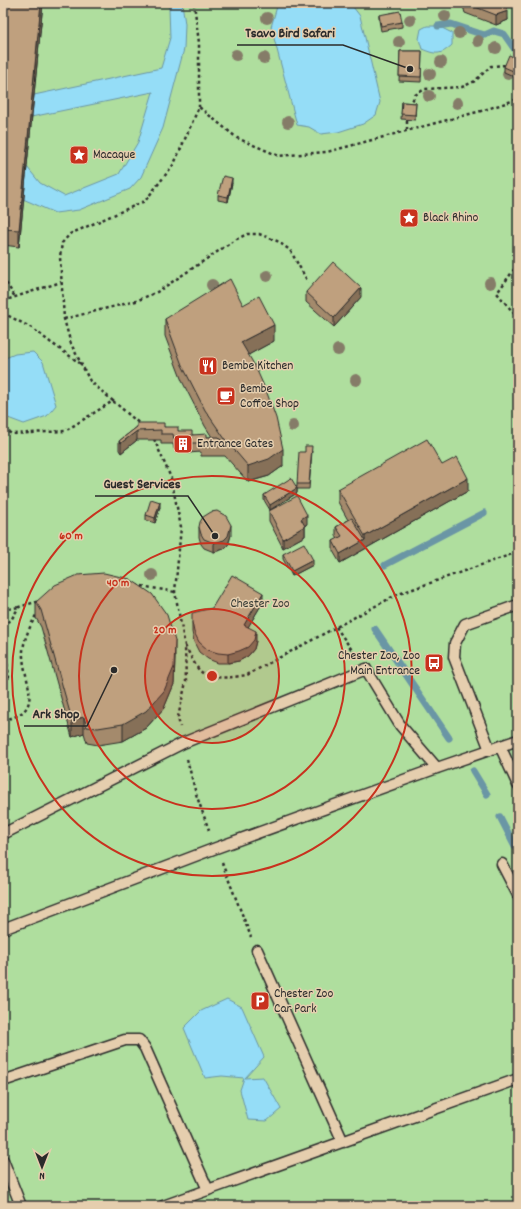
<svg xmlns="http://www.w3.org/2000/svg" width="521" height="1209" font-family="Dekko,sans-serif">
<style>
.green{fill:#afde9e;stroke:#6d8464}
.water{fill:#95ddf7;stroke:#6b96a5}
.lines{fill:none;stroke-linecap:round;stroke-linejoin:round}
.stream{stroke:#6b96a5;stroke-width:7}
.lane-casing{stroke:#2b2b2b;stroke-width:13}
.path{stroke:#2b2b2b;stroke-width:2.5;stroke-dasharray:3 3;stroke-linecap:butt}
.lane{stroke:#e5ceae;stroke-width:10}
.tree{fill:#857c68}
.wall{fill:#a48a6c;stroke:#2b2b2b}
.shaded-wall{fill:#867058;stroke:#2b2b2b}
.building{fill:#bfa07e;stroke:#2b2b2b}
.ring{fill:none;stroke:#c8321e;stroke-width:2}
.labels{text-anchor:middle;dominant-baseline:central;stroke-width:3;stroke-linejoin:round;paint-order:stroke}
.poi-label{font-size:13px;fill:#2b2b2b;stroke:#e5ceae;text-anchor:start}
.park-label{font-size:13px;fill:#383d36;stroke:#e5ceae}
.centre{fill:#c8321e;stroke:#e5ceae;stroke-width:2}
.ring-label{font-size:12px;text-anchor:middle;font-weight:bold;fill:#c8321e;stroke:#e5ceae;stroke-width:3;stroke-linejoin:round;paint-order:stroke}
.leader{fill:none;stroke:#2b2b2b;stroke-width:1.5}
.callout-dot{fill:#2b2b2b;stroke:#e5ceae;stroke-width:1.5}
.callout-label{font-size:14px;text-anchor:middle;font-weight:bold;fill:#2b2b2b;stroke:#e5ceae;stroke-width:3;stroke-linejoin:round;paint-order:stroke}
</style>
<rect width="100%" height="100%" fill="#e3c8a5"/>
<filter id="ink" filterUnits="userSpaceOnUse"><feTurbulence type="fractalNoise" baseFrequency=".025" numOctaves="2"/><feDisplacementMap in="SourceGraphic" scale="8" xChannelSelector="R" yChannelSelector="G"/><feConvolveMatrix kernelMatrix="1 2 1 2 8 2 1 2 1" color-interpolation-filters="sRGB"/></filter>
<g filter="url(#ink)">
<path class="green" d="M3,3H518V1206H3Z"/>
<path class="water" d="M168,3H182L185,24L184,49L163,128L141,177L130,189L79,210L55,213L23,199L27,167L40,183L64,196L119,174L138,142L153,92L31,117L34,95L161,68L170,38L169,8Z
M278,3H350L360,16L380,102L376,115L363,124L338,132L321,134L309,127L297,125L271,27Z
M427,26H438L452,33V45C441,55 436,55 422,49L419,39L421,29Z
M33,352L43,362L56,405L47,416L24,424L8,418L3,414V359L15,354Z
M227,999L242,1007L264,1057L245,1078L263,1077L281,1109L267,1121L248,1120L240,1090L244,1078L222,1076L205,1078L184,1028L201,1011Z"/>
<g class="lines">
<path class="stream" d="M438,26L451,24L478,33L485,35L494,31L504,34L518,54
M385,565L484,513
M375,629L449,738
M473,771L487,794
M500,817L515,846"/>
<defs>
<path id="lane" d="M500,746L518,785
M490,750L454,657L455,643L465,624L518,605
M3,834L183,743L366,669L400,725L437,768
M502,864L518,895
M3,929L216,848L437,768L518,740
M257,950L343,1142
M3,1081L125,1040H139L145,1048L208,1190
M3,1160L21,1206
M163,1206L518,1079"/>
</defs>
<use href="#lane" class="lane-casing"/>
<path class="path" d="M194,3L199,43V107
M410,106L415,95L425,89L462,87L475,81L491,66L507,65
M407,130V120
M518,264L497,293L518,318
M3,278L15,297
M3,301L61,282
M3,313L32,328L50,342L81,364
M64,319L136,301L157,292L235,240L247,234H259L277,241L290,250L308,282
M113,401L90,381L71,344L64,319L60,257L62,243L70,234L145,201L174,164L199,107L237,138L279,156L327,152L481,111L518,99
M3,429L12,434L65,431L113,401L141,425
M154,439L171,478L181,527L175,592L185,646L186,682L178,717L180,727
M136,585L175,592
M3,610L19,607
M3,626L11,620L19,607L39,601
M336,627L356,656
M3,634L9,677L3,686
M185,646C189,652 195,666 200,671C212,681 234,677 247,675L396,595L518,552
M3,720C45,712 25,685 23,657C22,641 30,627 37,613
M187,759L196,794L210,833
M222,863L251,937"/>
<use href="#lane" class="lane"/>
</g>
<g class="tree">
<circle cx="445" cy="16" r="6"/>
<circle cx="267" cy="18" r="6"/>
<circle cx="410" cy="20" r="6"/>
<circle cx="459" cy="33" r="6"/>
<circle cx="478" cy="41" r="6"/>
<circle cx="399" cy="42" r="6"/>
<circle cx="496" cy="48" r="6"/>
<circle cx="236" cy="55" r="6"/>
<circle cx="264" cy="58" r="6"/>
<circle cx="441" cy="62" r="6"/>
<circle cx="430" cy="74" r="6"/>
<circle cx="508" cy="74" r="6"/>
<circle cx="429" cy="96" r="6"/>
<circle cx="457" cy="103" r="6"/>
<circle cx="288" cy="122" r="6"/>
<circle cx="267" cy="276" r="6"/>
<circle cx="490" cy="283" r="6"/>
<circle cx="212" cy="285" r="6"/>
<circle cx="338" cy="350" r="6"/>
<circle cx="356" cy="380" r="6"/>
<circle cx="293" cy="426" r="6"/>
<circle cx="152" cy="575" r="6"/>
</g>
<path class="wall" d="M3,3H43L19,247L3,245Z
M463,3H505L508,20L496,25L465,13L463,6Z
M379,15L402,22V27L381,31L379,20Z
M400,51H422L421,82L399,81Z
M518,59V78L504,72V67Z
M402,102L416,103L415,120L401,119Z
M232,183L228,202L218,200V195Z
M306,292L361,297L334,327L306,302Z
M243,305L274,341L248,355L283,466L269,476L248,482L225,456H201V452L188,453L187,449H174L173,444H161V440H137L121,453L119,450V441L137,427H164L192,435L207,437H212L205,426L182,381L165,336V319Z
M312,451L309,489H297V493L270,510L264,500V495L297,487V484L305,452Z
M442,465L468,491L340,563L333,551V541L338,539L336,536V527L348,520L338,502V489Z
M160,507L155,523L146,520V515Z
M269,511L307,524L305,526V536L283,548L269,521Z
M199,527L231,535L228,545L224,549L214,552L204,548L201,544L199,537Z
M283,554L313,565L292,576L283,559Z
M36,602L175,657L174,684L164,708L146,728L123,741L98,745L87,743L84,733L72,737L41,627L36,618Z
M263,602L248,627L256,641L254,649L248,656L239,661L228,663H218L208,659L199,652L194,642L192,632V622Z"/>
<path class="shaded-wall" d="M41,3H43L19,247V230Z
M508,11V20L496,25V15Z
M232,178V183L228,202V197Z
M361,288V297L334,327V318Z
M274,325V341L241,359V342Z
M137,431V440L121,453V443Z
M283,449V466L269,476L248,482V466Z
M468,478V491L340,563V554L365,540V536Z
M297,488V493L270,510V505Z
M160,502V507L155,523V518Z
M307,515V524L301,528V519Z
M231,525V535L228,545L224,549L214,552V543Z
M305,526V536L283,548V539Z
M313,560V565L292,576V571Z
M263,593V602L244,634V625Z
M256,631V641L254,649L248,656L239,661L228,663V654Z
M175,641V657L174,684L164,708L146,728L123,741V724Z
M84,717V733L72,737V720Z"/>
<path class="building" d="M3,3H41L19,230L3,229Z
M465,3H505L508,11L496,15Z
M400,11L402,22L381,26L379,15Z
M400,51H422L421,77L399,76Z
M509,55L518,59V73L504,67Z
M402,102L416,103L415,115L401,114Z
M223,176L232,178L228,197L218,195Z
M333,262L361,288L334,318L306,292Z
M230,279L243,305L259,296L274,325L241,342L255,366L267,393L276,418L283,449L269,459L248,466L225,439L205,410L182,365L165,319Z
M137,423H164V427H178V431H192V435L207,434V437H219L225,446L201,447V443H188L187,439H174L173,434H161V430L137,431L121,443L119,441L137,427Z
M427,439L442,465L457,457L468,478L365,536L338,489Z
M305,446H312L309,484H297L299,452H305Z
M291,478L297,488L270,505L264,495Z
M297,496L307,515L301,519L305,526L283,539L269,511Z
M151,499L160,502L155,518L146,515Z
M217,511L226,516L231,525L228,536L224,540L214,543L204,539L201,534L199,527L200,522L203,517L211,512Z
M352,518L365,540L340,554L333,541L342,536L336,527Z
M304,543L313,560L292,571L283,554Z
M104,573L130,579L152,594L167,615L175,641L174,667L164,691L146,711L123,724L98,728L87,727L84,717L72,720L41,610L36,602L55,585L78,575Z
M232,575L263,593L244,625L256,631L254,640L248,647L239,651L228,654L218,653L208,650L199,642L194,632L192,622V613L212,608Z"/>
</g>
<circle cx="212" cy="676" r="67" fill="#c8321e" fill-opacity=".12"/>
<g class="ring">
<circle cx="212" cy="676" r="67"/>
<circle cx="212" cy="676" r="133"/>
<circle cx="212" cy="676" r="200"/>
</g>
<defs>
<symbol id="sight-square" viewBox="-11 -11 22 22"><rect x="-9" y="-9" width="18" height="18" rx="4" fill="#c8321e" stroke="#e5ceae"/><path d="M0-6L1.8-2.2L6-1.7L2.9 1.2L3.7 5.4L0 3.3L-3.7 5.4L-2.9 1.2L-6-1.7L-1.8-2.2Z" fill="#fff"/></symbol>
<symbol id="restaurant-square" viewBox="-11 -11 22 22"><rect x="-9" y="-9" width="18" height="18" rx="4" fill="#c8321e" stroke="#e5ceae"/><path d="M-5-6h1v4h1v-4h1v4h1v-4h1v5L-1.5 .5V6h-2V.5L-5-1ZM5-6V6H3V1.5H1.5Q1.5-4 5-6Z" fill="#fff"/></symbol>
<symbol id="cafe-square" viewBox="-11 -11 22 22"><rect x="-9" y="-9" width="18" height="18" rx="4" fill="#c8321e" stroke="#e5ceae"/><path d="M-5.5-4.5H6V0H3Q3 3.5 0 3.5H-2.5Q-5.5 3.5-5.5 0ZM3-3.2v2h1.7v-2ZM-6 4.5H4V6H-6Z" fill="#fff"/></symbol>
<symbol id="building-square" viewBox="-11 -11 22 22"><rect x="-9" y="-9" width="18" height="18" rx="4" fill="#c8321e" stroke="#e5ceae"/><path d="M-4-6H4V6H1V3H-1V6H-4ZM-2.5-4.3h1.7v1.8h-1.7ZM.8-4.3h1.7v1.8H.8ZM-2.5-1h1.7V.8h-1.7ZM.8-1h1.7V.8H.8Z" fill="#fff"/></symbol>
<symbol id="bus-square" viewBox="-11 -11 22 22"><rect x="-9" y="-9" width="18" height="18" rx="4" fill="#c8321e" stroke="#e5ceae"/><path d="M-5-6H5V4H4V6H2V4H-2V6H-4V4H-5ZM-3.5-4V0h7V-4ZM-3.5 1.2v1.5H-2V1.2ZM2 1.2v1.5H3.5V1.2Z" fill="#fff"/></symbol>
<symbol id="parking-square" viewBox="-11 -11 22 22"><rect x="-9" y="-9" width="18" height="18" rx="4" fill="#c8321e" stroke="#e5ceae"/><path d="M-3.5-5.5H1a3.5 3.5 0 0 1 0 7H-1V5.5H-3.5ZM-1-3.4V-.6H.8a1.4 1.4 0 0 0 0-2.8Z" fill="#fff"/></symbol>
</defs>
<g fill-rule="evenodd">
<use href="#sight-square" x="68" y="144" width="22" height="22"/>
<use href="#sight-square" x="398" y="207" width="22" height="22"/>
<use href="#restaurant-square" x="197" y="355" width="22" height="22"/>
<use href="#cafe-square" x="215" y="385" width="22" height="22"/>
<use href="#building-square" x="172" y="433" width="22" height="22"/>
<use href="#bus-square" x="423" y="652" width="22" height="22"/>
<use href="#parking-square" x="249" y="990" width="22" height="22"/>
</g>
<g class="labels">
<g class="poi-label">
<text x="93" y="155">Macaque</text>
<text x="423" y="218">Black Rhino</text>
<text x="222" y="366">Bembe Kitchen</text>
<text x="240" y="389">Bembe<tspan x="240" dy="15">Coffoe Shop</tspan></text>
<text x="197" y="444">Entrance Gates</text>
<text x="420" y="656" text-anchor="end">Chester Zoo, Zoo<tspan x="420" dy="15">Main Entrance</tspan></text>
<text x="274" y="994">Chester Zoo<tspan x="274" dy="15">Car Park</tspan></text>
</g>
<g class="park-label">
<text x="260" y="604">Chester Zoo</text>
</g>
</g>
<circle cx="212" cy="676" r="6" class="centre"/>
<g class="ring-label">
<text x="71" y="539">60 m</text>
<text x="118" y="586">40 m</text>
<text x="165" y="633">20 m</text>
</g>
<path class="leader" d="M410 69L343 45H237M215 536L188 496H95M114 670L87 726H24"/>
<g class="callout-dot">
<circle cx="410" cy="69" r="4"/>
<circle cx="215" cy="536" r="4"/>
<circle cx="114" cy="670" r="4"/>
</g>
<g class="callout-label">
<text x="290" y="37">Tsavo Bird Safari</text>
<text x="142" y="488">Guest Services</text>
<text x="56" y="718">Ark Shop</text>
</g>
<rect width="521" height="1209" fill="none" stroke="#e5ceae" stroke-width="16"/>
<rect x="8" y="8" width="505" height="1193" fill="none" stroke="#2b2b2b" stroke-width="1.5" filter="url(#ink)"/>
<g transform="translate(42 1167) rotate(180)" stroke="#e5ceae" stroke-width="3" paint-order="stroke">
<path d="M0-3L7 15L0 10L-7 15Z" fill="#2b2b2b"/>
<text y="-6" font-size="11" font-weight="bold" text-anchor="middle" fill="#2b2b2b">N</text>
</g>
</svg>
